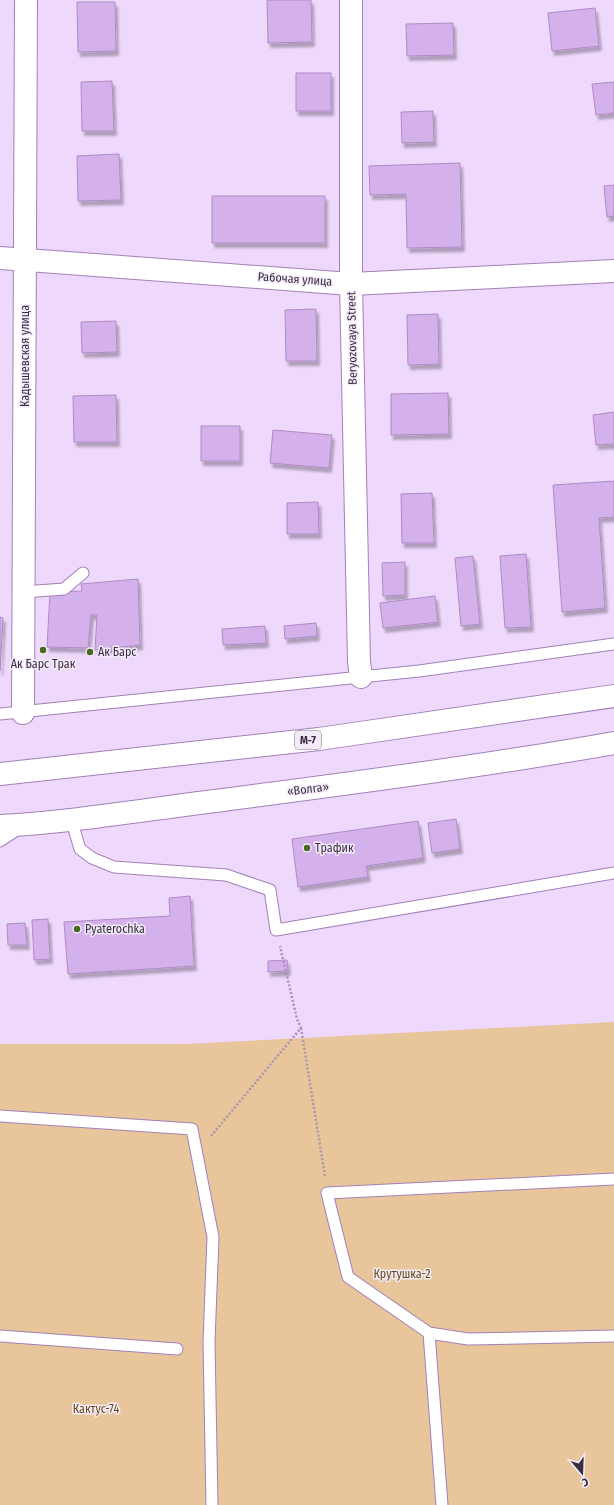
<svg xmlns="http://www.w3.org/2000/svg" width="614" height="1505" font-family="'Fira Sans Condensed',sans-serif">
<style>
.green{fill:#e8c59a}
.building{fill:#d5b1ec;stroke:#ad8bc3;filter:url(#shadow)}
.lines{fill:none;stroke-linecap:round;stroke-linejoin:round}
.lane-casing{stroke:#a280b8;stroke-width:13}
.street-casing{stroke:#a280b8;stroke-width:24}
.highway-casing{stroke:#a280b8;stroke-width:24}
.path{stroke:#a895b4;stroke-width:2.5;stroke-dasharray:2 2;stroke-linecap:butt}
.lane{stroke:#fff;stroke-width:11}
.street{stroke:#fff;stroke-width:22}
.highway{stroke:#fff;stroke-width:22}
.poi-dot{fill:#466a22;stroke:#f3ecf8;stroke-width:1.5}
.labels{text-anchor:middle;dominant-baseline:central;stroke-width:3;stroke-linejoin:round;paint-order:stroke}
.shield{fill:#f3ecf8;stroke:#72667a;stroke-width:1}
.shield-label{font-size:11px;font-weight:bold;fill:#3b2d44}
.street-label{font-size:12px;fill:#3b2d44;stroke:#f3ecf8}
.poi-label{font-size:12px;fill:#3b2d44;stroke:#f3ecf8;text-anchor:start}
.park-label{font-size:12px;fill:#694716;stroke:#f3ecf8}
</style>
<defs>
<filter id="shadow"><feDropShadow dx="2.5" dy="4.5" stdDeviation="1" flood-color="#0004"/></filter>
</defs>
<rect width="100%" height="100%" fill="#eed8fc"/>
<path class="green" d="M614,1022V1505H0V1044H186Z"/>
<path class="building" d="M267,0H311L312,42L268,43Z
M77,2H115L116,51L78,52Z
M595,8L599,46L552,51L548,13Z
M453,23L454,55L407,56L406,24Z
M296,73H331V111H296Z
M112,81L114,131H82L81,82Z
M614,82V113L596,115L592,84Z
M433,111L434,142L402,143L401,112Z
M119,154L121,200L78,201L77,156Z
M460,163L462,247L407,248L406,194L370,195L369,166Z
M614,185V216L607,217L604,186Z
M212,196H325V243H212Z
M316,309L317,361H286L285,310Z
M438,314L439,364L408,365L407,315Z
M116,321L117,352L82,353L81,322Z
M448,393L449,434L391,435V394Z
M116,395L117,442H74L73,396Z
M614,412V444L596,445L593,415Z
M201,426H240V461H201Z
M273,430L332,435L329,468L270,463Z
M614,481V517L599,518L605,608L562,612L553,485Z
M432,493L434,543H402L401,494Z
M318,502L319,534H287V503Z
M526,554L531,627L505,628L500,556Z
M473,556L480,624L461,626L455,558Z
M405,562V595L383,596L382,563Z
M138,579L140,645L95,650L97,615H91L88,648L47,647L50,592L82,591L81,584Z
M435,596L438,622L383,628L380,603Z
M0,617L3,618L0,671Z
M316,623L317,636L285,639L284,626Z
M265,626L266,643L223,645L222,629Z
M456,819L460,849L432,853L428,823Z
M418,821L423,858L366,866L368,877L298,887L292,839Z
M190,896L194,966L68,974L64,922L170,916L169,898Z
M48,919L50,959L34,960L32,920Z
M25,923L27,945H8L7,924Z
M287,960L288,971L268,972V961Z"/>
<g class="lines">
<defs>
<path id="lane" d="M24,592L64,589L83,573
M0,714L419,671L614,644
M71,819L80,849L92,858L114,867L226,875L270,890L276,930L614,873
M0,841L18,829
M0,1116L192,1129L213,1237L209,1342L212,1505
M614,1179L327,1193L348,1277L429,1333L468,1339L614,1336
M429,1333L442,1505
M0,1336L177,1349"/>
<path id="street" d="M351,0V284L359,662L361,677
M0,258L351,284L614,271
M23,713L26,0"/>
<path id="highway" d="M0,774L319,739L614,696
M0,826C74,822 149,809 223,800C353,783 484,766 614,743"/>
</defs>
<use href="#lane" class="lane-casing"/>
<use href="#street" class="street-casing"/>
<use href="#highway" class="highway-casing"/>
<path class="path" d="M301,1028L325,1176
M211,1136L301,1028L297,1019L280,946"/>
<use href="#lane" class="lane"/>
<use href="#street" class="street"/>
<use href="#highway" class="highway"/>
</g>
<g class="poi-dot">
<circle cx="43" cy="650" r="4"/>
<circle cx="90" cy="652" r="4"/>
<circle cx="307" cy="848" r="4"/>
<circle cx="77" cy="929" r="4"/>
</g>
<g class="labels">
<rect class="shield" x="295" y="731" width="26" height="18" rx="3"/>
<g class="shield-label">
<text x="308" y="740">М-7</text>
</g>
<g class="street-label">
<text transform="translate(295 279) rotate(4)">Рабочая улица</text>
<text transform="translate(352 338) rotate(-91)">Beryozovaya Street</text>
<text transform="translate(25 356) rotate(-90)">Кадышевская улица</text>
<text transform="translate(308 789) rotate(-7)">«Волга»</text>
</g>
<g class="poi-label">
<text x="98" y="652">Ак Барс</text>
<text x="43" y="664" text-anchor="middle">Ак Барс Трак</text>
<text x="315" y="848">Трафик</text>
<text x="85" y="929">Pyaterochka</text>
</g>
<g class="park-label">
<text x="402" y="1274">Крутушка-2</text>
<text x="96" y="1409">Кактус-74</text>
</g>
</g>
<g transform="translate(582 1473) rotate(161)" stroke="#f3ecf8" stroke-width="3" paint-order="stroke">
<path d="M0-3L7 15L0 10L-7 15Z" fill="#3b2d44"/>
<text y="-6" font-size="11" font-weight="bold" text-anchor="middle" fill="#3b2d44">С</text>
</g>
</svg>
